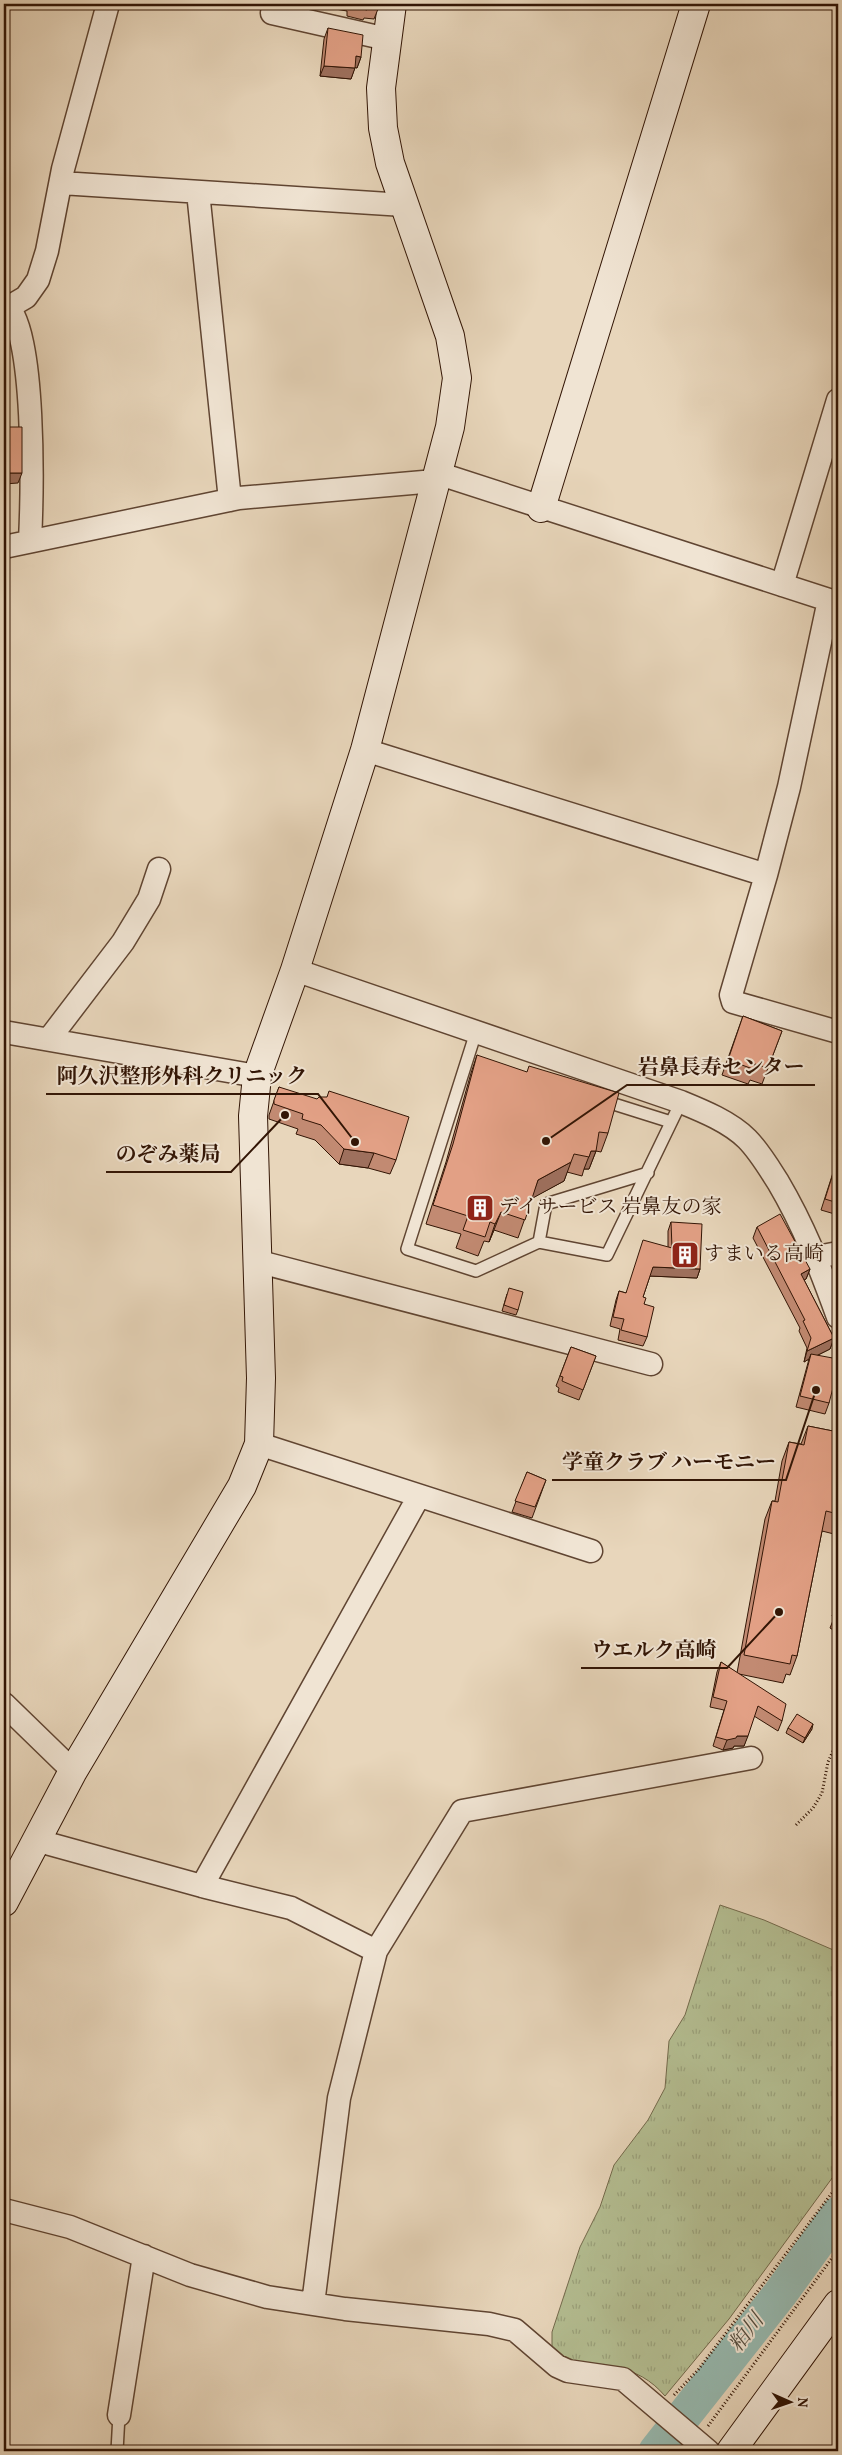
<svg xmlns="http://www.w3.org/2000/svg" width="842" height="2455" font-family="Vollkorn,'Noto Serif JP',serif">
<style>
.grass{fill:url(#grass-tufts);stroke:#736a4c}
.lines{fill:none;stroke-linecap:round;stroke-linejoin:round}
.river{stroke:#97b9af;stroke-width:35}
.lane-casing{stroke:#604532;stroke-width:14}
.street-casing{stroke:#604532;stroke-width:25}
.secondary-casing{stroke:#321505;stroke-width:30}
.path{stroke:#321505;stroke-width:3;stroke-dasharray:1 2.5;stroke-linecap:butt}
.lane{stroke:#f0e4d3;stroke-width:11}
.street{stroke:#f0e4d3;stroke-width:22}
.secondary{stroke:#f0e4d3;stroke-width:28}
.wall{fill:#c28a72;stroke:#321505}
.shaded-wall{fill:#9e705d;stroke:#321505}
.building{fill:#e2a085;stroke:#321505}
.labels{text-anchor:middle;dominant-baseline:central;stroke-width:4;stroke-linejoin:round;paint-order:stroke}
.poi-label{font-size:20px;fill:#321505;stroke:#f0e4d3;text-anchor:start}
.water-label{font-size:21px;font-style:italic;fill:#554e40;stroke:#f0e4d3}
.leader{fill:none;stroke:#321505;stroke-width:2}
.callout-dot{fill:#321505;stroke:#f0e4d3;stroke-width:2}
.callout-label{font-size:21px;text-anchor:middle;font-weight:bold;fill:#321505;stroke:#f0e4d3;stroke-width:4;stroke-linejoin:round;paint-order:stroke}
</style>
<defs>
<pattern id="grass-tufts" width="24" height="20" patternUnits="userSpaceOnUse" patternTransform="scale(1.25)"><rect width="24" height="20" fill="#b4be92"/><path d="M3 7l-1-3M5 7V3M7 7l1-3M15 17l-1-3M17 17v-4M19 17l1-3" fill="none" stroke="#9ba27c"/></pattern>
</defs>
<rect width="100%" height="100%" fill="#e8d6bb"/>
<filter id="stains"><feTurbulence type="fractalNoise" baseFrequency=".004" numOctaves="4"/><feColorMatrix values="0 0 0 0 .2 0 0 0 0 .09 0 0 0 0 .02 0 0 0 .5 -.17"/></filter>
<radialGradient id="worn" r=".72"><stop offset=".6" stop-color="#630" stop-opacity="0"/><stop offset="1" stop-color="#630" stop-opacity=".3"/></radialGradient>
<path class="grass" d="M720,1905L764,1920L838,1952V2170L729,2319L665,2396C637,2363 602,2365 561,2360L552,2349V2332L580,2247L600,2207L614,2165L648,2120L665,2088L669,2041L685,2015Z"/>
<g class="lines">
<path class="river" d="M656,2451L780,2294L838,2214"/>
<defs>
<path id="lane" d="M476,1032L407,1249L476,1271L539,1242L607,1255L681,1102
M601,1100L671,1122
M539,1242L546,1204L648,1173
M117,2451L119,2415"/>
<path id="street" d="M272,13L387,39
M61,183L404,205
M198,192L230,500
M4,303C37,325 32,500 30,541
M9,307L26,297L38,280L47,251L63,169L108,4
M437,473L838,603
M4,547L239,498L435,481
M782,585L838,400
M829,600L789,787L766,875L731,995L733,1002L838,1032
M365,750L766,875
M295,970L681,1102C703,1111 730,1122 747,1139C759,1151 769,1168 778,1182C804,1226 821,1270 838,1317
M4,1032L257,1076
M49,1039L123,942L149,899L159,869
M817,1257L838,1253
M256,1261L651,1364
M259,1444L591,1551
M4,1704L73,1771
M35,1840L202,1886L291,1908L376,1951
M202,1886L419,1496
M4,2210L70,2227L190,2275L267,2297L345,2309L489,2324L515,2330L557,2366L568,2371L623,2379L708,2451
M313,2304L339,2098L376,1951L462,1811L751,1758
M119,2415L144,2256"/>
<path id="secondary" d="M541,508L696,4
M4,1902L73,1771L242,1486L259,1444L261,1378L253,1116L257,1076L295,970L365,750L450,427L457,378L450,336L390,163L383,128L381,88L392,4
M731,2451L838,2304"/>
</defs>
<use href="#lane" class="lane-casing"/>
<use href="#street" class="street-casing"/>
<use href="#secondary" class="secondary-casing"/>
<path class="path" d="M796,1825L813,1808L822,1793L828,1762L838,1740
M674,2395L698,2370L838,2185
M708,2426L838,2250"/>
<use href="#lane" class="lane"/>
<use href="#street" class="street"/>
<use href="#secondary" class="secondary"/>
</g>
<path class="wall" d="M306,4H378V9L374,19L364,18L363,20L347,16V11Z
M328,28L361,57L357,68L355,67L351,79L320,76L324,39Z
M743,1016L782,1031L762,1084L750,1080L748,1084L722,1075Z
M477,1055L608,1133L601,1152L596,1151L589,1169H584L582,1176L567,1172L564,1181L532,1198L518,1238L494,1230L489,1242L484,1241L478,1256L456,1248L461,1234L426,1224L446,1162L471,1073Z
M279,1087L396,1160L390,1174L368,1168L339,1164L315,1140L296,1134L298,1129L269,1119V1115Z
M838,1157V1215L821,1210Z
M671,1222L700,1269L697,1278L650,1276L643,1297L644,1304L647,1337L643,1346L618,1340L620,1329L610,1326L616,1300L619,1291L626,1293L668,1247V1231Z
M757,1227L810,1269L806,1279L804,1280L834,1338L830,1349L818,1355L829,1403L825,1414L796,1407L809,1359L804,1362L807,1348L799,1331L800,1328L753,1238Z
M507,1294L518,1310L516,1315L502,1311Z
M571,1347L596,1356L579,1400L558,1392L559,1388L556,1386Z
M808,1426L838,1432V1535L822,1531L797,1656L790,1675L786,1674L783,1683L739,1674L782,1721L778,1731L754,1716L744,1746H734L733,1748L723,1750L713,1746L724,1710L710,1707L717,1672L721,1662L737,1673L765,1519L772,1501H775L782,1461L789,1442L801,1444Z
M527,1472L546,1480L532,1518L512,1512Z
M838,1599V1633L830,1628L834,1618L832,1616Z
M788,1728L812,1729L803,1743L786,1733Z"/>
<path class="shaded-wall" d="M356,56L361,57L357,68L352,67Z
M324,66L355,68L351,79L320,76Z
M4,473H22L18,483L4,484Z
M344,1149L374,1153L368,1168L339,1164Z
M591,1151H596L589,1169H584Z
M571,1162L564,1181L531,1199L538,1180Z
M501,1212L494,1230L489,1242L495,1224Z
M653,1267L700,1269L697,1278L649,1276Z
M810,1269L806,1279L797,1284L801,1274Z
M834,1338L830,1349L810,1359L811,1354L809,1359L804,1362L807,1351Z
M813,1724L812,1729L803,1743L805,1738Z
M737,1736H748L744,1746H734L733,1748L723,1750L727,1740Z"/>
<path class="building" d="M351,4H378V9L367,7V10L350,6Z
M328,28L363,35L361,57L356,56L355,68L324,66Z
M4,427H22V473H4Z
M743,1016L782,1031L768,1068L755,1064L753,1069L728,1060Z
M477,1055L527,1072L529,1066L619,1093L608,1133L599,1132L596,1151H591L589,1157L574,1154L571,1162L538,1180L525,1220L501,1212L495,1224L490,1222L485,1237L463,1230L468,1216L433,1205L453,1144Z
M279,1087L317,1099L319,1097H327L329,1091L409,1117L396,1160L374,1153L344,1149L321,1125L302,1119L303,1114L274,1104V1100Z
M838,1158V1203L825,1199Z
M780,1214L810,1269L801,1274L834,1338L807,1351L811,1338L803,1321L805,1320L757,1227Z
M671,1222L702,1224L700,1269L653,1267L643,1297L646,1298L644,1304L654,1307L647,1337L621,1330L624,1319L613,1317L619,1291L626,1293L643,1240L672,1248Z
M509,1288L523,1292L518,1310L504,1305Z
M571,1347L596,1356L583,1390L562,1381L563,1377L560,1376Z
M811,1354L838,1359V1369L829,1403L800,1396Z
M808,1426L838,1432V1514L826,1511L797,1656L792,1655L790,1664L744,1655L772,1501L778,1502L789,1442L804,1445Z
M527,1472L546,1480L535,1507L515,1501Z
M721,1662L786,1704L782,1721L758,1706L748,1736H737L736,1738L727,1740L716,1737L727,1701L713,1697Z
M797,1714L813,1724L805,1738L788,1728Z"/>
<defs>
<symbol id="building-square" viewBox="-11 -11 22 22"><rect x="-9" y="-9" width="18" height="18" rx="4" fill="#8f2418" stroke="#f0e4d3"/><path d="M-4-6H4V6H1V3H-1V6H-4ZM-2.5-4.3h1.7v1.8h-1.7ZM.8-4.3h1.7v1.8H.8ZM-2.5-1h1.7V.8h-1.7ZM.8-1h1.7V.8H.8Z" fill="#fff"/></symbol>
</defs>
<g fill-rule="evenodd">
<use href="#building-square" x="464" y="1192" width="32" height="32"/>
<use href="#building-square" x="669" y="1239" width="32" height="32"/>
</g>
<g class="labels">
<g class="poi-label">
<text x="499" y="1208">デイサービス 岩鼻友の家</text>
<text x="704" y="1255">すまいる高崎</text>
</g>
<g class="water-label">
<text transform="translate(747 2333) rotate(-52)">粕川</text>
</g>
</g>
<path class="leader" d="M546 1141L627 1085H815M355 1142L318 1094H46M285 1115L231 1172H106M816 1390L786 1480H552M779 1612L727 1668H581"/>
<g class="callout-dot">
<circle cx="546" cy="1141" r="5"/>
<circle cx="355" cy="1142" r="5"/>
<circle cx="285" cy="1115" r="5"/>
<circle cx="816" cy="1390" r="5"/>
<circle cx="779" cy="1612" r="5"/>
</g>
<g class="callout-label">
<text x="721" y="1074">岩鼻長寿センター</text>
<text x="182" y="1083">阿久沢整形外科クリニック</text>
<text x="168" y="1161">のぞみ薬局</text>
<text x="669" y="1469">学童クラブ ハーモニー</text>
<text x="654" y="1657">ウエルク高崎</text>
</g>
<rect width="842" height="2455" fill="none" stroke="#e8d6bb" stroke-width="20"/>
<rect x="5" y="5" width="832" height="2445" fill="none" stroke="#321505" stroke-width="2.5"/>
<rect x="10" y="10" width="822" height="2435" fill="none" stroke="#321505"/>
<g transform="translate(790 2402) rotate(92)" stroke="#f0e4d3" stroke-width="4" paint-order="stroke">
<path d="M0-4L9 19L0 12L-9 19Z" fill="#321505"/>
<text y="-8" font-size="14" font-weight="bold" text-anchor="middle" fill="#321505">N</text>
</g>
<rect width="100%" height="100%" filter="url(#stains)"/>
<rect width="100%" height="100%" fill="url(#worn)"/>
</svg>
